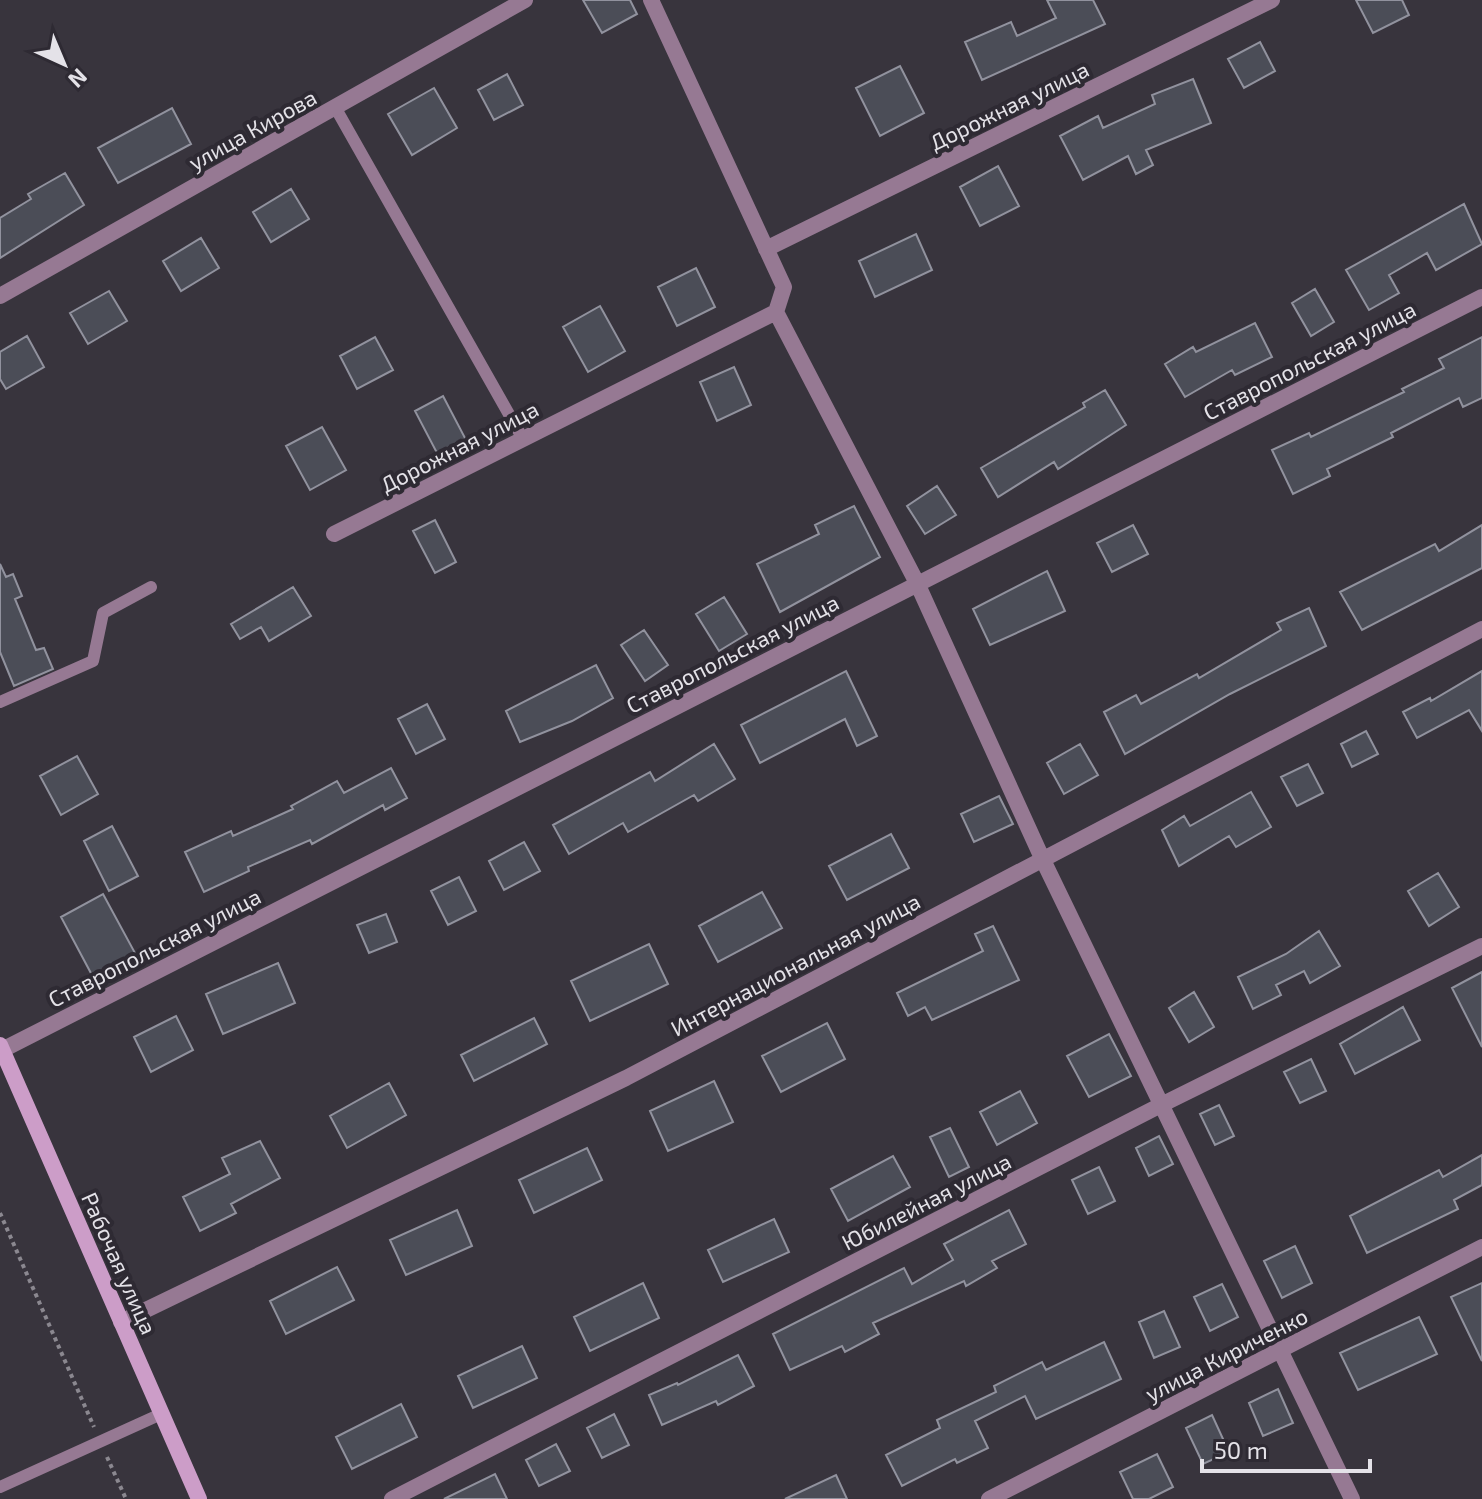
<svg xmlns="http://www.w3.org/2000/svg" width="1482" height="1499" font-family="'Exo 2',sans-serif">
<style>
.building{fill:#4b4d57;stroke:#91929e;stroke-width:2}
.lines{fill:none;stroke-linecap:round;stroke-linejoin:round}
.path{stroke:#8b8890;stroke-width:4;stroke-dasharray:4 4;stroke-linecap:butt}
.lane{stroke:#967993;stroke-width:12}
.street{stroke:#967993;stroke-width:16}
.secondary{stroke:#cc9dc8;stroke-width:16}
.labels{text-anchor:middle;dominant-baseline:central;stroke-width:8;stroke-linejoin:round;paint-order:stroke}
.street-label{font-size:22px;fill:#e4e2e8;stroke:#2e2a33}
</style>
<rect width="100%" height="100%" fill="#38343d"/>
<path class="building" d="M583,0H630L637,14L602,33Z
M1047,0H1093L1105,24L982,80L965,42L1011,22L1017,36L1056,18Z
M1356,0H1402L1409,15L1373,33Z
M1260,42L1275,71L1244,88L1228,59Z
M900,66L924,113L880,136L856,88Z
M507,74L523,105L494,120L478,90Z
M1193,79L1211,123L1146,150L1153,165L1136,174L1128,156L1083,180L1060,136L1098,116L1103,128L1155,104L1152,95Z
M434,88L457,128L412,155L388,114Z
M172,108L191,144L118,183L98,148Z
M998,166L1019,206L980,226L960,187Z
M65,173L84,205L0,258V218L31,199L28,194Z
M291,189L309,219L271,242L253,212Z
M1464,204L1482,244L1436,270L1427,253L1389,275L1399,293L1369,310L1346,270Z
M916,234L932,270L875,297L859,261Z
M201,238L219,268L181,291L163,261Z
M696,268L715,307L677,326L658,287Z
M1315,289L1334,322L1311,336L1292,303Z
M109,291L127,321L88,344L70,313Z
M600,306L625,351L588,372L563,327Z
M1255,323L1272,357L1235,375L1232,370L1185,397L1165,364L1193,347L1196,352Z
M27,336L44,367L6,389L0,379V352Z
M375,337L393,370L357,389L340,356Z
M1482,337V398L1463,407L1459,398L1391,433L1393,437L1327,469L1330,476L1293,494L1272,450L1309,433L1311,437L1404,392L1402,389L1444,368L1439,359Z
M734,367L751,405L717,421L700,382Z
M1105,390L1126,425L1058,469L1054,462L998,497L981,468L1085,407L1083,403Z
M443,396L465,438L437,453L415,411Z
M322,427L346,470L310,490L286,446Z
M937,486L956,515L925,534L907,506Z
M854,506L880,557L780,612L757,564L819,534L815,525Z
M435,520L456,562L435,573L413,531Z
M1133,525L1148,554L1112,572L1097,543Z
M1482,525V568L1362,630L1340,592L1435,544L1439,551Z
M0,564L6,577L13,574L22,596L15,599L36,650L44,648L53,669L14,686L0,652Z
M1047,571L1065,611L990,645L973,609Z
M293,587L311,616L269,641L261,627L240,639L231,624Z
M724,597L747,634L719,651L696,614Z
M1309,608L1326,646L1230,694L1125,754L1104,712L1136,695L1141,704L1197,674L1199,678L1281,630L1277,623Z
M644,630L668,665L645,681L621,645Z
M596,665L613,698L572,721L520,742L506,711Z
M846,671L877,736L857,746L845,719L760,763L741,725Z
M1482,671V731L1469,710L1417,738L1403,712L1430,698L1431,701Z
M427,704L445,739L416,754L398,719Z
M1366,731L1378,754L1352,767L1341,744Z
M714,744L735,779L698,801L694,795L628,832L623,823L569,854L553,825L650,772L655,781Z
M1080,744L1098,775L1064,794L1047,763Z
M77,756L98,794L61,815L40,776Z
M1308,764L1323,793L1297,806L1281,777Z
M391,768L407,798L385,810L383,805L312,844L310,840L248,867L249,871L204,892L185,852L231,831L233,836L293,809L291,806L337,781L344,793Z
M1251,792L1271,827L1236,847L1229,836L1179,866L1162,830L1184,816L1190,826Z
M999,796L1013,824L974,842L961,814Z
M112,826L138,876L109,891L84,841Z
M891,834L909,868L847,900L829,866Z
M524,842L540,871L504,890L489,861Z
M1438,873L1459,907L1429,926L1408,891Z
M459,877L476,911L448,925L431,891Z
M762,892L782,928L718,962L699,926Z
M103,894L135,953L93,977L61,917Z
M386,914L397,942L369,953L357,925Z
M993,926L1019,980L932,1020L925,1007L908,1016L897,993L983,951L975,934Z
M1319,931L1340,966L1310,983L1304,971L1276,985L1281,995L1253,1009L1238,977L1286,954Z
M649,944L668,984L590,1021L571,981Z
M278,963L295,1003L223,1034L206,994Z
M1482,972V1047L1452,988Z
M1194,992L1214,1027L1189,1042L1169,1008Z
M1403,1007L1420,1040L1355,1074L1340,1044Z
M176,1016L193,1050L151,1072L134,1037Z
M534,1018L547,1044L474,1081L461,1055Z
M827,1023L845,1059L781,1092L762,1056Z
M1109,1034L1131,1076L1089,1097L1067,1056Z
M1311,1059L1326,1091L1300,1103L1284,1072Z
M714,1081L733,1122L668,1151L650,1111Z
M389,1083L406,1115L347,1148L330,1116Z
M1020,1091L1037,1123L997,1145L980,1112Z
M1219,1105L1234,1136L1215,1145L1200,1114Z
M950,1128L969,1167L949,1177L930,1137Z
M1159,1136L1173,1164L1149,1176L1136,1148Z
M260,1141L280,1178L231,1204L236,1213L200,1231L183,1197L230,1174L222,1158Z
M587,1148L602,1180L534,1213L519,1180Z
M1482,1155V1185L1454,1200L1458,1209L1367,1253L1350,1216L1439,1170L1443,1177Z
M893,1156L910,1187L848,1221L831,1189Z
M1099,1167L1115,1201L1088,1214L1072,1180Z
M457,1210L472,1246L406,1275L390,1240Z
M1009,1210L1026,1244L992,1261L997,1268L966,1286L964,1281L873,1323L879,1334L845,1352L842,1346L790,1370L773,1334L904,1268L912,1284L953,1260L944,1244Z
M774,1219L789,1252L723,1282L708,1250Z
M1295,1246L1312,1283L1282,1298L1264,1261Z
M337,1267L354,1300L286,1334L270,1301Z
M643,1283L659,1318L590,1351L574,1317Z
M1482,1283V1361L1451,1297Z
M1222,1284L1238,1317L1210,1331L1194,1297Z
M1164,1311L1180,1347L1154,1358L1139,1322Z
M1419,1317L1437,1354L1358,1390L1340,1353Z
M1104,1342L1121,1379L1036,1419L1025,1396L975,1421L988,1448L957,1463L955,1459L902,1486L886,1455L940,1428L937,1420L996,1392L994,1386L1042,1362L1046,1370Z
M522,1346L537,1378L473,1408L458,1376Z
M738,1355L754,1386L718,1405L716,1401L662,1425L649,1395L677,1383L678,1385Z
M1278,1389L1293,1423L1263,1436L1249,1403Z
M401,1404L417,1437L352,1469L336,1437Z
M614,1414L629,1445L602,1458L587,1428Z
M1212,1415L1229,1452L1203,1464L1186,1428Z
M556,1444L570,1471L539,1486L526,1460Z
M1157,1454L1173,1487L1149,1499H1133L1120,1472Z
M495,1474L507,1499H444Z
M836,1475L847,1499H785Z"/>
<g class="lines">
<path class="path" d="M0,1213L94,1427
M107,1457L126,1499"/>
<path class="lane" d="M335,107L523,439
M0,702L93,661L103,613L151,587
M0,1487L161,1414"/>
<path class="street" d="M651,0L784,287L776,312L917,583L1042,858L1352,1499
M766,249L1272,0
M0,296L525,0
M334,534L776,312
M2,1050L1482,297
M121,1322L626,1078L1482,629
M392,1499L1163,1104L1482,946
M989,1499L1482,1247"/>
<path class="secondary" d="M0,1045L199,1499"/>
</g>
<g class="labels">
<g class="street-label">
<text transform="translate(1009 105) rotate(-26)">Дорожная улица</text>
<text transform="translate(252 129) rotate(-29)">улица Кирова</text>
<text transform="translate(1309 360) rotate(-27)">Ставропольская улица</text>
<text transform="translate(459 446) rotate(-27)">Дорожная улица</text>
<text transform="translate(732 653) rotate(-27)">Ставропольская улица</text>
<text transform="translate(154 947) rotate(-27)">Ставропольская улица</text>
<text transform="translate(795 964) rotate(-28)">Интернациональная улица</text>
<text transform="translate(926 1201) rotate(-27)">Юбилейная улица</text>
<text transform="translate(120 1263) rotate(66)">Рабочая улица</text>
<text transform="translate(1226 1354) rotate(-27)">улица Кириченко</text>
</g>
</g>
<g transform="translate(64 64) rotate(136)" stroke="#2e2a33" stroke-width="6" paint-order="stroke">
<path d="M0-6L14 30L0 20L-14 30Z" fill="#e4e2e8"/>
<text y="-12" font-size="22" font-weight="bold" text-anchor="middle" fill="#e4e2e8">N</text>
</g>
<path d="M1202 1459v12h168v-12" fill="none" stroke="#e4e2e8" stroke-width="4"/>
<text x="1214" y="1459" font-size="24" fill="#e4e2e8" stroke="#2e2a33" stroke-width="6" paint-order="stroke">50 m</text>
</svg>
